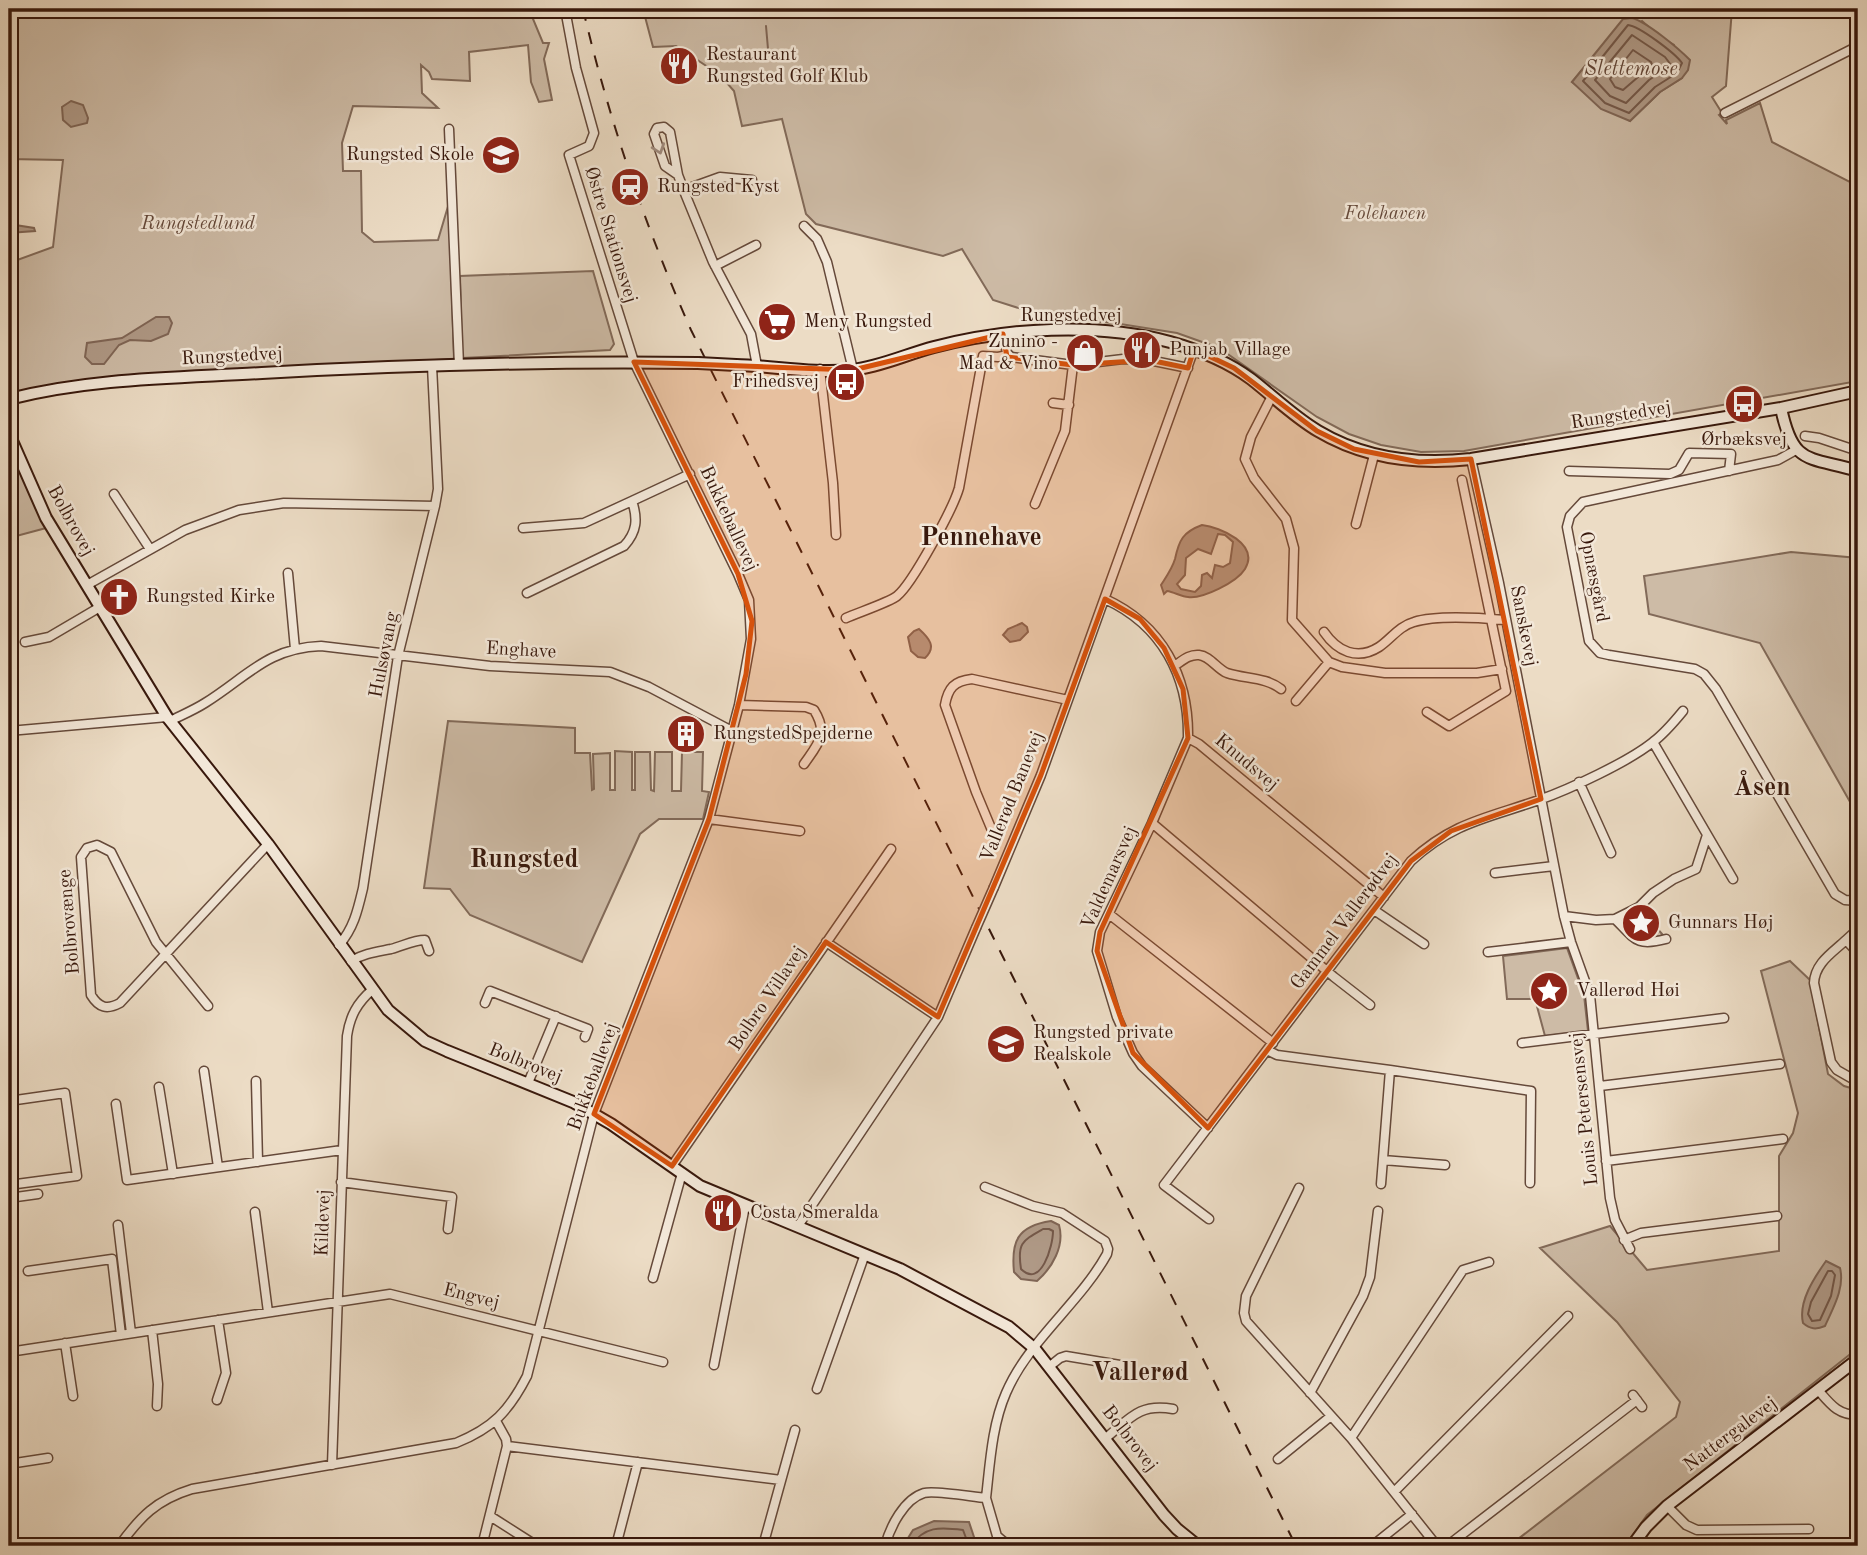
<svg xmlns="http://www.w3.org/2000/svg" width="1867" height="1555" font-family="'Old Standard TT',serif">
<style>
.green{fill:#cdbba6;stroke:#826a59;stroke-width:2;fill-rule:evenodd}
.water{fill:#af9986;stroke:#7f6555;stroke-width:2;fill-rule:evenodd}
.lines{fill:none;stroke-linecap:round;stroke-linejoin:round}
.shore{stroke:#745849;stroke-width:2}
.stream{stroke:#7f6555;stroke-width:2}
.street-casing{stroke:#65493a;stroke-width:11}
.secondary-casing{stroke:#38180c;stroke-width:14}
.street{stroke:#f3e8d9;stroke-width:8}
.secondary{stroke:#f3e8d9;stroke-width:10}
.rail{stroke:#38180c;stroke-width:2;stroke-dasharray:12 12;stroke-linecap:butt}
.street-bridge-casing{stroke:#65493a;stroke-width:11;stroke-linecap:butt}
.secondary-bridge-casing{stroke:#38180c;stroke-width:14;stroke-linecap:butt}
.street-bridge{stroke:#f3e8d9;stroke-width:8}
.secondary-bridge{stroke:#f3e8d9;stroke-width:10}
.oneway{stroke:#9f8a7d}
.marked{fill:#d6520c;fill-opacity:0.2;stroke:#d6520c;stroke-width:5;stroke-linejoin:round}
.labels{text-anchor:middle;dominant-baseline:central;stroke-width:5;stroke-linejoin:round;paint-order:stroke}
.poi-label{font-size:19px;fill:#38180c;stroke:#f3e8d9;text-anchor:start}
.park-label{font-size:19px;font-style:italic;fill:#65493a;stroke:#f3e8d9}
.street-label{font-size:19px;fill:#38180c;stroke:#f3e8d9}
.water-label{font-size:21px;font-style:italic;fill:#624537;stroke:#f3e8d9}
.district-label{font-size:26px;font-weight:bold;fill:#38180c;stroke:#f3e8d9}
</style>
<rect width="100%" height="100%" fill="#ecdcc5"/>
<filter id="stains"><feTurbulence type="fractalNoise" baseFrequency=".00286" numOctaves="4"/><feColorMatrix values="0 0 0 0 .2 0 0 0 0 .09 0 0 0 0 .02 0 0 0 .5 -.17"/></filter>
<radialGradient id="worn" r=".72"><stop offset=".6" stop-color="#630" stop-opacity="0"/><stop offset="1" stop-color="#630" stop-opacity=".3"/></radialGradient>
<path class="green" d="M29,9H531L533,19L543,43H549L544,59L552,100L539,102L531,82L528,45L469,52L470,81L432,79L429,72L421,65L422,93L438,108L353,106L342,143L343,171H361L362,232L374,242L438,240L449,203L454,359C305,367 156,367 9,393V263L53,247L63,160L9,159V17Z
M643,9H1732L1726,86L1712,97L1722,113L1719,115L1727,124L1726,120L1760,103L1772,142L1858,186V381L1464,451L1421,452L1381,445L1349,434L1317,417L1219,348L1177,333L1114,323L1050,318L993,300L962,249L943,256L816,224L806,214L782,119L742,126L734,91L720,75L676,46L653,47ZM1642,21L1659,36L1674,45L1682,78L1660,92L1630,121L1572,82L1594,56Z
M593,271L614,344L610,350L462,358L460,276Z
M9,446L46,528L9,538Z
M1791,552L1858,558V816L1760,643L1649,614L1644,576Z
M448,721L575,728V753H590L592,790L594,789L593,754L610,753V790H615V751L632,752V790H635V752H650L651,790L654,791L655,752H672V791H681L682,752H703L702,791L709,792L703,819H659L640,834L582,962L470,915L450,889L424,888Z
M1640,909L1663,935C1639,943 1638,936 1620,921Z
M1567,948L1584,995L1588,1031L1545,1036L1535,999H1507L1503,956Z
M1790,961L1810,980L1828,1074L1844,1086L1858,1090V1348L1647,1515L1625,1546H1509L1676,1417L1680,1402L1617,1322L1540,1248L1610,1226L1647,1270L1779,1251V1156L1793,1133L1798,1113L1761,971Z"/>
<path class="water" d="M1632,18C1647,22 1678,48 1690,60L1688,70L1682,78L1660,92L1630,121L1601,109L1572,82L1623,19Z
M71,101L83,105L88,118L87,123L71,127L63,120L62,107Z
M9,224L34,228L35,231L9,233Z
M156,317H169L172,323L168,334L151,341L130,340L119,345L104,364H92L85,357L87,343L122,338Z
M1202,525C1220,527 1260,544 1245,569C1237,582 1203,599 1188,597C1182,597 1174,592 1167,591L1164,594L1161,585C1166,577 1172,569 1175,559C1179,540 1183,532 1202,525ZM1218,534L1225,535L1233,542L1230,563L1223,567L1215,565L1212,578L1207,573L1202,575L1201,586L1195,592L1181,589L1177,584L1185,575L1186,558L1198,549L1211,554Z
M1022,623L1027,627L1028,632L1020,640L1010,642L1003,635L1008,629Z
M919,629C929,638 937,647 925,658L918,657L911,651L908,637L914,631Z
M1051,1221L1059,1225C1065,1246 1052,1268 1037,1281L1021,1279L1014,1272C1011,1242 1017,1226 1051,1221Z
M1826,1261L1840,1268C1845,1288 1833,1308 1825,1326C1816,1330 1810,1329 1803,1323C1798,1302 1814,1278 1826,1261Z
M934,1521L969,1522L977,1546H903L913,1530Z"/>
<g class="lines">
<path class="shore" d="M1628,25C1639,26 1675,53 1682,63L1677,73L1655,87L1629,113L1605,103L1583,81Z
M1632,35L1665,57L1671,65L1649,80L1626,103L1610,96L1595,80Z
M1633,50L1651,62L1652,65L1623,90L1615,87L1610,79Z
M1043,1229H1049L1053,1231C1053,1246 1041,1289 1021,1269C1017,1243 1022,1241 1043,1229Z
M1828,1271H1832L1835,1275L1831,1296L1820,1320L1812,1321L1808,1314L1811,1302Z
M911,1546C924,1526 940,1527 963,1530L969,1546"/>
<path class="stream" d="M765,9L766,18
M766,26L768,49"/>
<defs>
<path id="street" d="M1725,113L1858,46
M449,129L459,365
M678,175L665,166L654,134L657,128L664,127L670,132L678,175L686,196L713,262L751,334L757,366
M684,190L720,177L752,180
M804,226L817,239L827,262L853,370
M715,266L756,245
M1003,334L1007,353L1011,357L1073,365L1123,359L1149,360L1188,368
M820,369L833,483L836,535
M1272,396L1251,437L1245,459L1254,478L1286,519L1294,548L1292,620L1329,662L1342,667L1385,673H1477L1502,669
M1053,403L1069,405
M1805,436L1819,438L1858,451
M1796,450L1778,460L1583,502L1570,516L1567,527L1589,641L1600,653L1609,655L1695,669L1704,674L1716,689L1835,894L1845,900L1858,901
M1471,459L1499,583L1564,916L1571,942L1590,995L1610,1198L1615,1220L1630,1249
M1569,471L1670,474L1679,470L1689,453L1731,454L1729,471
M114,494L150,549
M1035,504L1065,431L1073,365
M1356,524L1374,455
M523,528L584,523L632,501
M288,573L295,649
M87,585L185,530L239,510L284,503L435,506
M527,593L624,546C637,532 638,519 632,501L690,474
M1105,599C1162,625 1189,676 1188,738L1199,744L1384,897
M846,618C857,613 890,602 897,596C912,584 953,509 959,488L983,356L998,357L1008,355
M1324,632C1337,651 1357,661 1379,647C1391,639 1399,626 1414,622C1436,615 1482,618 1505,620
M25,642L49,637L100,607
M1174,666C1182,661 1189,654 1199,655C1210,656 1217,669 1227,673C1245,679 1266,677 1281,689
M1296,701L1329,662
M739,705L806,707L814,710C829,734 818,744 804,764
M1427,712L1449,726L1506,691L1462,480
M170,721C182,715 194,710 205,703C247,677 267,648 321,646L490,666L610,672L649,687L732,731
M9,731L167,717
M1188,738L1152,823L1100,932L1097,951L1117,1017L1133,1053L1142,1066L1208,1128
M1653,742L1733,879
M1579,782L1611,853
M709,819L800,831
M1152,823L1334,977L1370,1005
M991,828L976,792L945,705C948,688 954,681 972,679L1068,700
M1495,873L1554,866
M994,887L1041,775L1194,349
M1374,910L1424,944
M1109,914L1273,1043
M1564,916L1596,920L1615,919L1639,907L1653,893L1674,879L1696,869L1707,835
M1615,919C1635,939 1636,947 1666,939
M1846,940L1858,929
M826,942L938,1017
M339,945C354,928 358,909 363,888L398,656L435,506L438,489L432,366
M1488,952L1571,942
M1858,953L1846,940C1832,953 1815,963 1814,983L1831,1062L1837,1070L1858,1082
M351,961C365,953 376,952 391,949C403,946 413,940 425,940L429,951
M485,1003L490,991L588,1029L585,1037
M208,1006L156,942L111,852L97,845L87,848L81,857L91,995C99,1008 107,1010 120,1003L268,844
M1522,1043L1724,1018
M1267,1050L1277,1055L1390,1070L1381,1184
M1390,1070L1531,1091L1530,1183
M204,1071L218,1167
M9,1075L10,1084
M256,1081L258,1162
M528,1083L556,1016
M1600,1086L1780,1064
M159,1087L173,1174
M9,1101L65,1093L77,1176L9,1185
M116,1104L127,1180L342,1150
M1383,1160L1445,1165
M1606,1161L1783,1139
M672,1166L891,849
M341,1182L452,1197L448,1229
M1299,1188L1246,1296L1244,1313L1246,1321L1351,1438L1437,1546
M9,1198L38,1194
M255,1212L268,1312
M1209,1219L1164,1185L1411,861C1453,822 1488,818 1539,800C1570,789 1628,762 1653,742C1665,733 1674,722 1683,711
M118,1225L131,1333
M798,1226L938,1017L976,928
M1624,1240L1641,1233L1777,1216
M28,1271L112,1259L121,1335
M653,1278L682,1173
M152,1330L158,1384L157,1406
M65,1343L73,1396
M9,1352L390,1294L663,1362
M714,1365L745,1206
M1050,1366L1060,1358L1066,1356L1126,1366
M817,1389L865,1254
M1818,1390C1831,1405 1838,1415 1858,1415
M1310,1393L1363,1296L1370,1277L1378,1211
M1633,1395L1642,1407
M217,1400L226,1373L218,1320
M1106,1438C1130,1418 1140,1403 1173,1409
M1351,1438L1463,1270L1489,1262
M507,1446L781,1480
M1278,1459L1331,1416
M9,1464L48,1458
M332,1465L347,1036C350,1016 357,1003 372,990
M1394,1492L1568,1316
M986,1498L997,1536L1009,1546
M1667,1506L1686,1525L1697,1530L1809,1529
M490,1516L537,1546
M119,1546C140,1517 156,1500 192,1489L456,1443C493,1428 509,1411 527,1376L594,1114L709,819L739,705L751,639L749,600L738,574L634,362L569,155L589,146L594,133L576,68L565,9
M482,1546L507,1446L506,1439L496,1421
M616,1546L638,1462
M763,1546L795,1430
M885,1546C890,1527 904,1499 924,1493C935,1490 973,1497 986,1498C990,1463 992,1425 1006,1393C1028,1341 1080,1303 1107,1254L1108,1249L1105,1241L1062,1213L1033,1206L985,1187
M1372,1546L1412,1514
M1447,1546L1637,1400"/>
<path id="secondary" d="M736,365C774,366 814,374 852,370C880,367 907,354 934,347C1008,328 1094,322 1170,342C1199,350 1227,361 1251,379C1273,396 1294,417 1318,431C1365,459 1417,465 1471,459L1781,408L1858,391
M9,399C91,378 177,378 262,373C407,365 552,361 698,363
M1781,408C1793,466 1808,456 1858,471
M9,434L46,518L167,717L268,844L388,1010L425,1041L447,1051L573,1102L611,1124L700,1186L900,1269L1009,1327L1035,1349L1164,1515L1177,1529L1198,1546
M1632,1546L1646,1527L1667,1506L1858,1359"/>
</defs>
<use href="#street" class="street-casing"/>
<use href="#secondary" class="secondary-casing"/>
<use href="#street" class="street"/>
<use href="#secondary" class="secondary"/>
<path class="rail" d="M583,9C609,120 645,226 691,330L1296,1546"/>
<defs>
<path id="street-bridge" d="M976,928L994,887"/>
<path id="secondary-bridge" d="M698,363L736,365"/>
</defs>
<use href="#street-bridge" class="street-bridge-casing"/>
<use href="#secondary-bridge" class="secondary-bridge-casing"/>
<use href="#street-bridge" class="street-bridge"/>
<use href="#secondary-bridge" class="secondary-bridge"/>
</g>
<defs><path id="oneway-chevron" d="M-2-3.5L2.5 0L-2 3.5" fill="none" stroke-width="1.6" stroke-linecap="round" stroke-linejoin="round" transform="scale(1.75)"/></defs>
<use class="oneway" href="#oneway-chevron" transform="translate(659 149) rotate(71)"/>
<path class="marked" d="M1003,334L1007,357L1073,365L1149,360L1188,368L1194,349L1234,368L1317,431L1354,449L1419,462L1471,459L1541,799L1451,831L1411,861L1208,1128L1133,1053L1097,951L1100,932L1188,738L1183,689L1164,648L1140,619L1105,599L1041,775L938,1017L826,942L672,1166L594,1114L709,819L746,674L752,621L738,574L634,362L853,370Z"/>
<defs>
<symbol id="restaurant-disc" viewBox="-11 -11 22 22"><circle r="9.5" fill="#8f2418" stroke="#f3e8d9"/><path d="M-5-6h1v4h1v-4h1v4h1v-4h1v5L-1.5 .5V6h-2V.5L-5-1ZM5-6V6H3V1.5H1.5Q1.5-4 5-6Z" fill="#fff"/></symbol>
<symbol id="school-disc" viewBox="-11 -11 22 22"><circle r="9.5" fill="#8f2418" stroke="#f3e8d9"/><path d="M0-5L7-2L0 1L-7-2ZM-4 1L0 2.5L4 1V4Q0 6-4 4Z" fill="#fff"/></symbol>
<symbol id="station-disc" viewBox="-11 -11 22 22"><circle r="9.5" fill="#8f2418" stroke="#f3e8d9"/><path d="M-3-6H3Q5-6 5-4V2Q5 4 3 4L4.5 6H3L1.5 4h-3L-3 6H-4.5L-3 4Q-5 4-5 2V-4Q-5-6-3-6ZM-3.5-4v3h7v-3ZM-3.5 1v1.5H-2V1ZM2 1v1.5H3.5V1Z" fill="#fff"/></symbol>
<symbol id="supermarket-disc" viewBox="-11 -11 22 22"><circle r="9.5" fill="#8f2418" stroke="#f3e8d9"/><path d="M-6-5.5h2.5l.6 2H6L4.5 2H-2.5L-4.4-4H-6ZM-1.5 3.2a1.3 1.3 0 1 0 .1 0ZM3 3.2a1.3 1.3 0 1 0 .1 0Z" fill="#fff"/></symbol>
<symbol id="shop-disc" viewBox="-11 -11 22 22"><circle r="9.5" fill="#8f2418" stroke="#f3e8d9"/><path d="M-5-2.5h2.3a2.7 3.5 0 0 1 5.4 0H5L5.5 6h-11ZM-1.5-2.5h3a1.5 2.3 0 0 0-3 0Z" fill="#fff"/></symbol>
<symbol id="bus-disc" viewBox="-11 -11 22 22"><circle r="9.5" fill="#8f2418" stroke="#f3e8d9"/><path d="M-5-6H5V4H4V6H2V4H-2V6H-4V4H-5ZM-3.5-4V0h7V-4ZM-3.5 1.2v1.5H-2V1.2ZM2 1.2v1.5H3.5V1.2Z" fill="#fff"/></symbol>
<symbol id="church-disc" viewBox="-11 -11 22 22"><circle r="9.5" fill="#8f2418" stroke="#f3e8d9"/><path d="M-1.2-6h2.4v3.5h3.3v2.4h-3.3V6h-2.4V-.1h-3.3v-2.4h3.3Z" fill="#fff"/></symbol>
<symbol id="building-disc" viewBox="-11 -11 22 22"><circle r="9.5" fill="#8f2418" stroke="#f3e8d9"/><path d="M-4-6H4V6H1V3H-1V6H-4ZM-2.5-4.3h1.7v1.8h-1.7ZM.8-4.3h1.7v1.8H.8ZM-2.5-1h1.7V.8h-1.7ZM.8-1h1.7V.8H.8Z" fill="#fff"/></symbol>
<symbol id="sight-disc" viewBox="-11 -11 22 22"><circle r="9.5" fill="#8f2418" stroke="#f3e8d9"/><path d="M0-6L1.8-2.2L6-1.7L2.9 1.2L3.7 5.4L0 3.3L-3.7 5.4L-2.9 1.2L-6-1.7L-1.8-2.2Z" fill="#fff"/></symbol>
</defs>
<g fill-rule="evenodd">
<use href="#restaurant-disc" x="657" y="44" width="44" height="44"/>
<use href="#school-disc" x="479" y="133" width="44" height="44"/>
<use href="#station-disc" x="608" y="165" width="44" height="44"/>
<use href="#supermarket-disc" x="755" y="300" width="44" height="44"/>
<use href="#restaurant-disc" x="1120" y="328" width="44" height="44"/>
<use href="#shop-disc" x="1063" y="331" width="44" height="44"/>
<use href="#bus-disc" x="824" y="360" width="44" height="44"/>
<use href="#bus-disc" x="1722" y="382" width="44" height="44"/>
<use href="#church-disc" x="97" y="575" width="44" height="44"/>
<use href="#building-disc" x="664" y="712" width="44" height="44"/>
<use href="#sight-disc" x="1619" y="901" width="44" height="44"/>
<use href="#sight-disc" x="1527" y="969" width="44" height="44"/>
<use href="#school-disc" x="984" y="1022" width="44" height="44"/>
<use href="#restaurant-disc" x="701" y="1191" width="44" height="44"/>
</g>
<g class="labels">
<g class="poi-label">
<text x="706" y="55">Restaurant<tspan x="706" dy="22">Rungsted Golf Klub</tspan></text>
<text x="474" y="155" text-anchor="end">Rungsted Skole</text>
<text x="657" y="187">Rungsted Kyst</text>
<text x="804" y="322">Meny Rungsted</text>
<text x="1058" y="342" text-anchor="end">Zunino -<tspan x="1058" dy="22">Mad &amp; Vino</tspan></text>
<text x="1169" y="350">Punjab Village</text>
<text x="819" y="382" text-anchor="end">Frihedsvej</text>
<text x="1744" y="440" text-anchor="middle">Ørbæksvej</text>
<text x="146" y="597">Rungsted Kirke</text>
<text x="713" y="734">RungstedSpejderne</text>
<text x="1668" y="923">Gunnars Høj</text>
<text x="1576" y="991">Vallerød Høi</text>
<text x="1033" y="1033">Rungsted private<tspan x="1033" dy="22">Realskole</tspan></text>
<text x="750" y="1213">Costa Smeralda</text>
</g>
<g class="park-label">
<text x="1385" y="214">Folehaven</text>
<text x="198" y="224">Rungstedlund</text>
</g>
<g class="street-label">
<text transform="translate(610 235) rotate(73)">Østre Stationsvej</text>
<text x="1071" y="316">Rungstedvej</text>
<text transform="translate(232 357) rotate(-3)">Rungstedvej</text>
<text transform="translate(1621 416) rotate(-9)">Rungstedvej</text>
<text transform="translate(728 519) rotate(65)">Bukkeballevej</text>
<text transform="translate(70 521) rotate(61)">Bolbrovej</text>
<text transform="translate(1593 577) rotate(79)">Opnæsgård</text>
<text transform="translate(1523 626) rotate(79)">Sanskevej</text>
<text transform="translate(521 651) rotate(3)">Enghave</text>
<text transform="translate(385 655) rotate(-79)">Hulsøvang</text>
<text transform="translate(1246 763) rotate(40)">Knudsvej</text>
<text transform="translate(1013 797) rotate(-68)">Vallerød Banevej</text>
<text transform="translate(1110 878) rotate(-66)">Valdemarsvej</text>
<text transform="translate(70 922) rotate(-95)">Bolbrovænge</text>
<text transform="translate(1345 922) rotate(-53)">Gammel Vallerødvej</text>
<text transform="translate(768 999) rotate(-56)">Bolbro Villavej</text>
<text transform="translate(525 1064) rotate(22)">Bolbrovej</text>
<text transform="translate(594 1077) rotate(-70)">Bukkeballevej</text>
<text transform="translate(1585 1109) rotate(-96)">Louis Petersensvej</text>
<text transform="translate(324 1223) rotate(-88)">Kildevej</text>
<text transform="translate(471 1297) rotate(14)">Engvej</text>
<text transform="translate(1731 1435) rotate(-37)">Nattergalevej</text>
<text transform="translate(1129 1439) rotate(52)">Bolbrovej</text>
</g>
<g class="water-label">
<text x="1631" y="69">Slettemose</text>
</g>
<g class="district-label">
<text x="981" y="538">Pennehave</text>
<text x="1762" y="788">Åsen</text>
<text x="524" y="860">Rungsted</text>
<text x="1140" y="1373">Vallerød</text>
</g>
</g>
<rect width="1867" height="1555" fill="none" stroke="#ecdcc5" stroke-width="35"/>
<rect x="10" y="10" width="1846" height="1534" fill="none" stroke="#38180c" stroke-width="3.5"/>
<rect x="18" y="18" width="1832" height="1520" fill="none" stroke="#38180c" stroke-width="2"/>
<rect width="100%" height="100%" filter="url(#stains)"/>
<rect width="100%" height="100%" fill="url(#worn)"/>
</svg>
